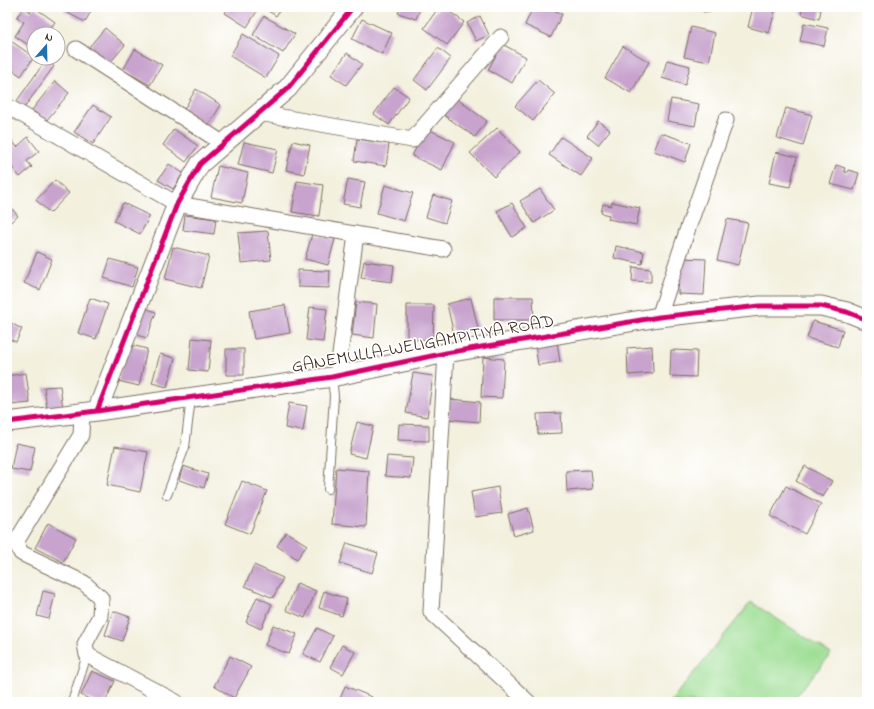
<svg xmlns="http://www.w3.org/2000/svg" width="874" height="709" font-family="'Indie Flower',sans-serif">
<style>
.green{fill:#9ede94;stroke:#6c8459}
.building{fill:#c7a3cd}
.lines{fill:none;stroke-linecap:round;stroke-linejoin:round}
.service-casing{stroke:#7b6f61;stroke-width:10}
.minor-casing{stroke:#7b6f61;stroke-width:17}
.tertiary-casing{stroke:#7b6f61;stroke-width:21}
.service{stroke:#fff;stroke-width:8}
.minor{stroke:#fff;stroke-width:15}
.tertiary{stroke:#fff;stroke-width:19}
.cycleway-casing{stroke:#fff;stroke-width:8}
.cycleway{stroke:#d6006c;stroke-width:5}
.labels{text-anchor:middle;dominant-baseline:central;stroke-width:3.5;stroke-linejoin:round;paint-order:stroke}
.street-label{font-size:18px;fill:#3b2a1e;stroke:#fff}
</style>
<rect width="100%" height="100%" fill="#fff"/>
<filter id="ink" filterUnits="userSpaceOnUse"><feTurbulence type="fractalNoise" baseFrequency=".025" numOctaves="2"/><feDisplacementMap in="SourceGraphic" scale="8" xChannelSelector="R" yChannelSelector="G"/><feConvolveMatrix kernelMatrix="1 2 1 2 8 2 1 2 1" color-interpolation-filters="sRGB"/></filter>
<filter id="wash" filterUnits="userSpaceOnUse"><feTurbulence type="fractalNoise" baseFrequency=".012" numOctaves="4" result="noise"/><feDisplacementMap in="SourceGraphic" scale="16" xChannelSelector="R" yChannelSelector="G"/><feGaussianBlur stdDeviation="0.9" result="paint"/><feColorMatrix in="noise" values="0 0 0 0 0 0 0 0 0 0 0 0 0 0 0 0 0 1.4 0 .05"/><feComposite in="paint" operator="in"/></filter>
<g filter="url(#wash)">
<rect width="100%" height="100%" fill="#f3f0de"/>
<path class="green" d="M751,602L831,654L791,702H670Z"/>
<g id="blocks">
<path class="building" d="M24,7L30,12L34,7L55,22L46,34H34V49L15,36L24,22L17,17Z
M66,7H93L85,22L64,11Z
M229,7H257L259,8L247,27L225,13Z
M266,7H282L276,16L265,9Z
M401,7H421L416,19L398,13Z
M439,7H443L464,22L447,45L424,28Z
M533,7H548L562,14L551,37L525,25Z
M703,7H712V11L703,12Z
M753,7H776L769,33L748,27Z
M803,7H811L821,10L819,19L801,14Z
M264,16L295,34L283,53L253,35Z
M480,16L489,35L476,41L467,23Z
M362,19L392,33L382,54L352,39Z
M804,23L828,28L824,46L800,41Z
M691,27L715,33L709,62L684,57Z
M105,28L125,45L109,64L89,47Z
M243,34L279,56L266,78L230,56Z
M11,41L34,57L21,76L7,66V46Z
M502,44L526,57L512,83L488,70Z
M623,46L649,62L631,93L605,78Z
M438,48L451,58L427,90L414,80Z
M135,49L162,65L150,85L123,70Z
M347,53L362,64L346,85L331,75Z
M46,60L54,66L24,108L16,102Z
M667,60L690,66L685,85L662,78Z
M538,80L555,94L533,121L515,106Z
M55,81L69,93L46,121L32,110Z
M394,87L409,97L389,125L374,114Z
M196,89L221,105L208,126L183,111Z
M453,96L487,121L475,137L441,113Z
M671,99L699,104L695,126L667,121Z
M93,105L111,117L93,144L74,132Z
M786,108L812,115L803,146L777,138Z
M598,121L610,130L598,145L587,136Z
M426,128L455,142L442,170L412,156Z
M497,128L520,152L494,177L470,153Z
M174,129L198,146L186,162L163,145Z
M661,133L691,143L685,162L654,151Z
M28,137L39,151L27,161L32,167L20,177L7,161V142L11,139L17,147Z
M561,137L593,158L581,176L549,155Z
M357,139L389,144L386,166L354,161Z
M293,141L310,145L304,174L286,170Z
M244,142L278,149L272,173L238,165Z
M776,152L797,157L790,187L769,183Z
M169,164L183,173L173,189L158,180Z
M836,165L845,168L844,171L847,173L848,170L859,173L854,190L830,184Z
M218,166L248,173L242,203L211,197Z
M348,179L365,182L360,207L343,204Z
M55,180L69,193L50,213L36,200Z
M7,181L12,182L7,196Z
M297,181L323,185L319,216L292,212Z
M385,185L413,193L404,221L377,213Z
M540,189L554,210L534,223L520,201Z
M433,195L452,201L445,223L426,217Z
M612,202L640,208L636,225L608,219L609,215L601,213L603,204L611,206Z
M123,203L150,216L140,234L114,221Z
M512,203L527,228L512,237L497,211Z
M8,204L18,216L7,225V205Z
M185,215L216,219L214,234L183,230Z
M727,219L748,223L738,265L717,260Z
M268,231L271,260L241,263L238,233Z
M312,234L335,239L328,265L305,259Z
M616,246L644,252L642,264L614,258Z
M173,247L209,256L201,288L165,279Z
M37,252L52,259L40,290L24,283Z
M680,258L706,259L704,295L678,294Z
M110,259L138,267L132,287L104,278Z
M364,261L394,265L392,282L361,278Z
M633,267L651,269V282L632,281Z
M298,270L330,271L329,288L298,287Z
M494,297H533L534,320H494Z
M90,298L108,304L96,339L78,333Z
M471,298L478,329L454,335L447,304Z
M356,302L377,304L374,338L352,335Z
M285,305L290,333L254,339L249,311Z
M407,305H434L433,340L407,339Z
M142,307L156,312L147,338L133,334Z
M310,307L327,309L323,342L306,340Z
M7,321L22,329L16,342L7,338Z
M813,321L843,330L838,347L807,338Z
M192,338L211,340L208,372L189,370Z
M557,341L560,362L538,365L535,344Z
M127,344L147,349L139,386L118,381Z
M652,346L653,373L628,375L627,348Z
M226,349H244V375H226Z
M671,350L697,351L696,377L670,376Z
M160,354L175,358L167,387L152,383Z
M483,357L504,359L502,398L481,397Z
M26,373L30,403L10,405L7,376Z
M413,373L433,376L427,417L406,413Z
M60,386L63,408L47,409L44,387Z
M450,399L480,402L479,422L448,419Z
M289,403L307,406L303,431L285,428Z
M561,413L562,433L538,434L537,414Z
M357,422L373,426L366,458L349,454Z
M399,424L429,425V441L398,440Z
M16,443L35,447L30,472L11,469Z
M115,446L148,452L140,492L107,485Z
M387,456L413,458L411,478L385,476Z
M183,466L208,474L204,488L179,480Z
M805,466L832,481L823,497L796,481Z
M336,468L369,471L366,527L332,524Z
M591,470L593,489L567,491L566,471Z
M242,481L267,491L250,534L225,524Z
M786,486L821,504L805,534L770,516Z
M498,487L502,513L475,517L471,492Z
M528,508L534,530L514,536L508,514Z
M48,523L76,538L63,562L35,548Z
M286,532L307,545L297,559L277,546Z
M347,543L378,553L372,573L340,563Z
M254,565L283,578L273,598L245,586Z
M297,583L316,591L305,618L286,610Z
M43,591L55,594L49,619L37,616Z
M324,591L347,599L342,616L319,608Z
M257,597L272,604L261,629L246,622Z
M113,611L130,617L122,641L105,635Z
M273,625L297,634L289,654L265,645Z
M317,628L333,636L320,662L303,654Z
M342,645L355,652L343,674L330,667Z
M230,656L251,667L234,698L214,686Z
M92,671L115,681L105,702H95L81,695Z
M345,686L372,697L370,702H339Z"/>
</g>
</g>
<g filter="url(#ink)">
<use href="#blocks" fill-opacity="0" stroke="#7b6f61" stroke-width="1"/>
<g class="lines">
<defs>
<path id="service" d="M328,489L334,396L332,377
M167,495L185,447L191,398
M72,702L87,655"/>
<path id="minor" d="M76,49L224,144
M7,106L177,204L443,249
M259,113L412,140L501,37
M659,317L687,231L726,120
M446,353L431,612L528,702
M337,377L356,234
M82,413L81,435L16,542L21,553L84,583L101,598L100,616L85,644L87,655L176,702"/>
<path id="tertiary" d="M97,411L177,204L200,164L288,88L353,7
M7,422L97,411L332,377L446,353L659,317L760,306H821L847,312L867,320"/>
</defs>
<use href="#service" class="service-casing"/>
<use href="#minor" class="minor-casing"/>
<use href="#tertiary" class="tertiary-casing"/>
<use href="#service" class="service"/>
<use href="#minor" class="minor"/>
<use href="#tertiary" class="tertiary"/>
<defs>
<path id="cycleway" d="M97,411L177,204L200,164L288,88L353,7
M7,422L97,411L332,377L446,353L659,317L760,306H821L847,312L867,320"/>
</defs>
<use href="#cycleway" class="cycleway-casing"/>
<use href="#cycleway" class="cycleway"/>
</g>
</g>
<g class="labels">
<g class="street-label">
<text transform="translate(423 345) rotate(-10)">GANEMULLA-WELIGAMPITIYA ROAD</text>
</g>
</g>
<rect width="874" height="709" fill="none" stroke="#fff" stroke-width="24"/>
<g transform="translate(46 46) rotate(20)"><circle r="19" fill="#ffffff" stroke="#b1aaa5"/>
<path d="M0-3L7 15L0 10L-7 15Z" fill="#1f6fb2"/>
<text y="-6" font-size="11" font-weight="bold" text-anchor="middle" fill="#3b2a1e">N</text>
</g>
</svg>
